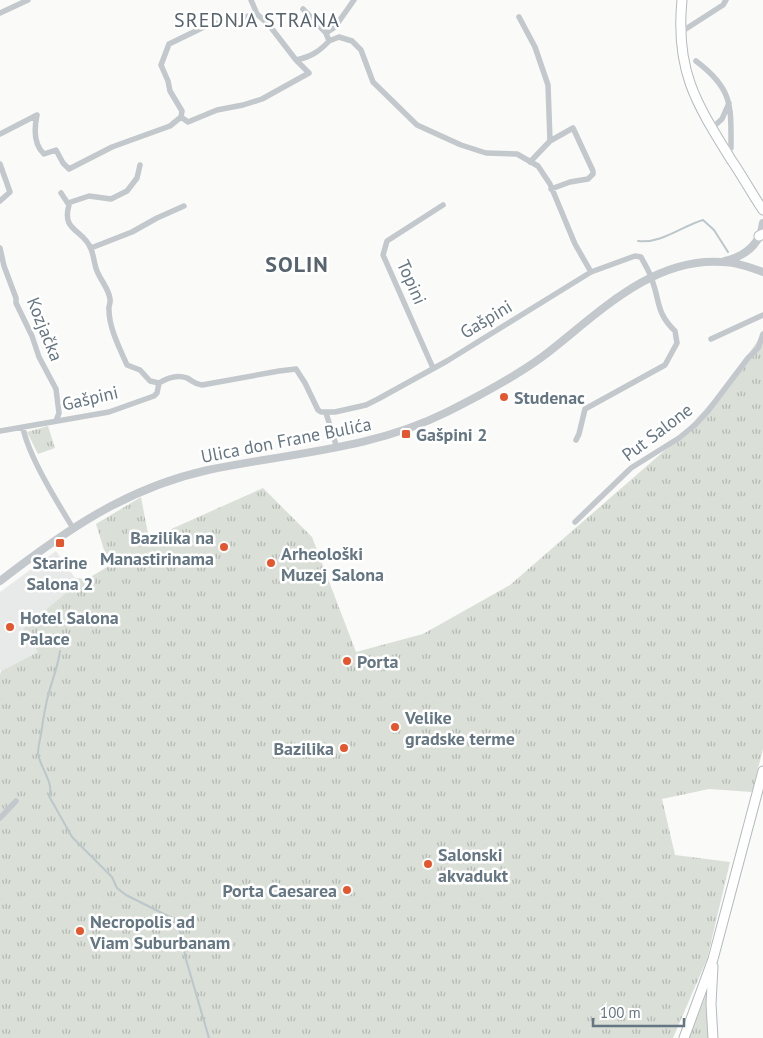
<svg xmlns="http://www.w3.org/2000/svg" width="763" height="1038" font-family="'PT Sans',sans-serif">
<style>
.built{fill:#e8e9e9}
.park{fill:url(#park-tufts)}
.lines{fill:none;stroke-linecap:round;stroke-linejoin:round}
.stream{stroke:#bbc7cb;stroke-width:2}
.secondary-casing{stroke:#b3babf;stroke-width:11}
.minor{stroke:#c3c8cc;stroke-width:5.5}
.tertiary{stroke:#c3c8cc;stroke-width:8}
.secondary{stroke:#fff;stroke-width:9}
.poi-dot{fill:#e4572e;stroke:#fff;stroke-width:2}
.labels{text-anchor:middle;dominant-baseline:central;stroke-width:5;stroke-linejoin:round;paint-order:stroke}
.street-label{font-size:18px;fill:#657683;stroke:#fff}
.poi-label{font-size:18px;font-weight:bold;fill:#657683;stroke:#fff;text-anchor:start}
.quarter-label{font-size:20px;letter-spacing:1px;fill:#57646e;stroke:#fff}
.district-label{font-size:22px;font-weight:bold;letter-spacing:1px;fill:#57646e;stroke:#fff}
</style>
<defs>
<pattern id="park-tufts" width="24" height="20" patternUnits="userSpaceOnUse" patternTransform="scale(1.25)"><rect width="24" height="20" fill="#dadfd7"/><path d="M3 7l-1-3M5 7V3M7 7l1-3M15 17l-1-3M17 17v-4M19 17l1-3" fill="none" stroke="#b4b9b4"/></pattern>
</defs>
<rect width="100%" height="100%" fill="#fafaf8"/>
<path class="built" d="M56,551L75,578L78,584L38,652L1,671L0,670V592Z"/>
<path class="park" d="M763,333V749L752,792L709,789L662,799L675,855L730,862L707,959L673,1038H0V675L1,671L38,652L23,629L77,584L75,578L87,579L109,566L96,524L141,497L149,539L263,488L312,537L356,652L423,634L510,585L679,438L731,380Z
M48,426L55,448L38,454L27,432Z
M709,987V1038H689Z"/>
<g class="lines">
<path class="stream" d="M638,241C661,244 682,226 703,220L714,230L728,252
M60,651C58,666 53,678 49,692C45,706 43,720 41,734C40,740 38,747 38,753C39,766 55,784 49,796L72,837L112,877L117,888L126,895L170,917L175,923L183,937L185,956L209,1038"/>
<defs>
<path id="secondary" d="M682,0C675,71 696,103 732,161C743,177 752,194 763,210
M759,236L763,234
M713,966L711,1004L713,1038
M684,1038L713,959L763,771"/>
</defs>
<use href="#secondary" class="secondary-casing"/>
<path class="minor" d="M251,0L257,14
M303,9L326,33L329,41L339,37L352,41L361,50L373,82L417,125L461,145L486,153L517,154L538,166L550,184L575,244L591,272
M0,13L28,0
M519,17L535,47L548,85L550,141L530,162
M681,32L723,5L726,0
M326,33L335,27L354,0
M696,61C733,89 731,105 731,148
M37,115C34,129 33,144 44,154L56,150L63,163L69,169L112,147L170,126L181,117L182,111L170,91L168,81L161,65L169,44L206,26L257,14L269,25L296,60C310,57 319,52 329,41
M181,117L188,122L217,110L243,105L262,99L309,73L296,60
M712,128L722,119L729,103
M0,134L37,115
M550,141L573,128L593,171V174L588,179L570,182L551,189
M0,164L10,192L0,201
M61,193L69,205C61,232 84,229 91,249C94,256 94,264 97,271C101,281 109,289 110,299C111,303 108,307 109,310C109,328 120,349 127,365L140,370L150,381L159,383
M68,203L89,196L111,199L127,191L137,178L140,165
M0,248L4,266L16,298V303L32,336L39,357L56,389L59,413L56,421
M91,248L132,232L157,218L184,206
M711,339L763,315
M433,368L383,255L387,241L443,205
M326,413L337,448
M23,428C29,457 57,502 73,528
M0,431L109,412L154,396L157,393L159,383C167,378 177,374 187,378C193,381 194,384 202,385L279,371L296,369L305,383L318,410L321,412H335L366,405L378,399L447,361L591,272L635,256L641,257C645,265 650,272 652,280C660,301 656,313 675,331L677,343L665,365L585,409L579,434L576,440
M575,522L631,468L679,438L696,424L708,411L748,358L758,348L763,334
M0,818L16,801"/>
<path class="tertiary" d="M725,261C745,256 760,245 763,223
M0,581C65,531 126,488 208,470C289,453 371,450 447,412C479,396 513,378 542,357C595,317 650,257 722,262C736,262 750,267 763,272"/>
<use href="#secondary" class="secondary"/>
</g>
<g class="poi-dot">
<circle cx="504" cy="397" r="5"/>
<rect x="401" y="429" width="10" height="10" rx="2.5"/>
<rect x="55" y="538" width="10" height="10" rx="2.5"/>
<circle cx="224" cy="547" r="5"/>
<circle cx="271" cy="563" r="5"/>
<circle cx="10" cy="627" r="5"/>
<circle cx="347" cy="661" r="5"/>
<circle cx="395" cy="727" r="5"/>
<circle cx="344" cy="748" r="5"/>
<circle cx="428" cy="864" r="5"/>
<circle cx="347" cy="890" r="5"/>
<circle cx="80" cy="931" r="5"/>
</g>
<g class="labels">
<g class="street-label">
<text transform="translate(412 282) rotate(66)">Topini</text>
<text transform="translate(486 319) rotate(-31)">Gašpini</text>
<text transform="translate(45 329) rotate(68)">Kozjačka</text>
<text transform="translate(90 398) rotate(-13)">Gašpini</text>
<text transform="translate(657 432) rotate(-37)">Put Salone</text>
<text transform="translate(286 440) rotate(-11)">Ulica don Frane Bulića</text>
</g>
<g class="poi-label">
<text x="514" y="397">Studenac</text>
<text x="416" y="434">Gašpini 2</text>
<text x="214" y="537" text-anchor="end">Bazilika na<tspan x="214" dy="21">Manastirinama</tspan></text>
<text x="281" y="553">Arheološki<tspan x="281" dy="21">Muzej Salona</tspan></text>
<text x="60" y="562" text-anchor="middle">Starine<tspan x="60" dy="21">Salona 2</tspan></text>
<text x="20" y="617">Hotel Salona<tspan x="20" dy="21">Palace</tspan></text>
<text x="357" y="661">Porta</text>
<text x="405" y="717">Velike<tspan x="405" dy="21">gradske terme</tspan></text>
<text x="334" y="748" text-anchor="end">Bazilika</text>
<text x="438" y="854">Salonski<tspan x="438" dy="21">akvadukt</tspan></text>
<text x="337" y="890" text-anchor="end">Porta Caesarea</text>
<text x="90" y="921">Necropolis ad<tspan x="90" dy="21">Viam Suburbanam</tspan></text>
</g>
<g class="quarter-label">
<text x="257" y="20">SREDNJA STRANA</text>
</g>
<g class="district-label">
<text x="297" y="264">SOLIN</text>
</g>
</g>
<path d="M593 1018v8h91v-8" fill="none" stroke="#657683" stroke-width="2.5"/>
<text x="600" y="1018" font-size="15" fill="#657683" stroke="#ffffff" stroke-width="4" paint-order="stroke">100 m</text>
</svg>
